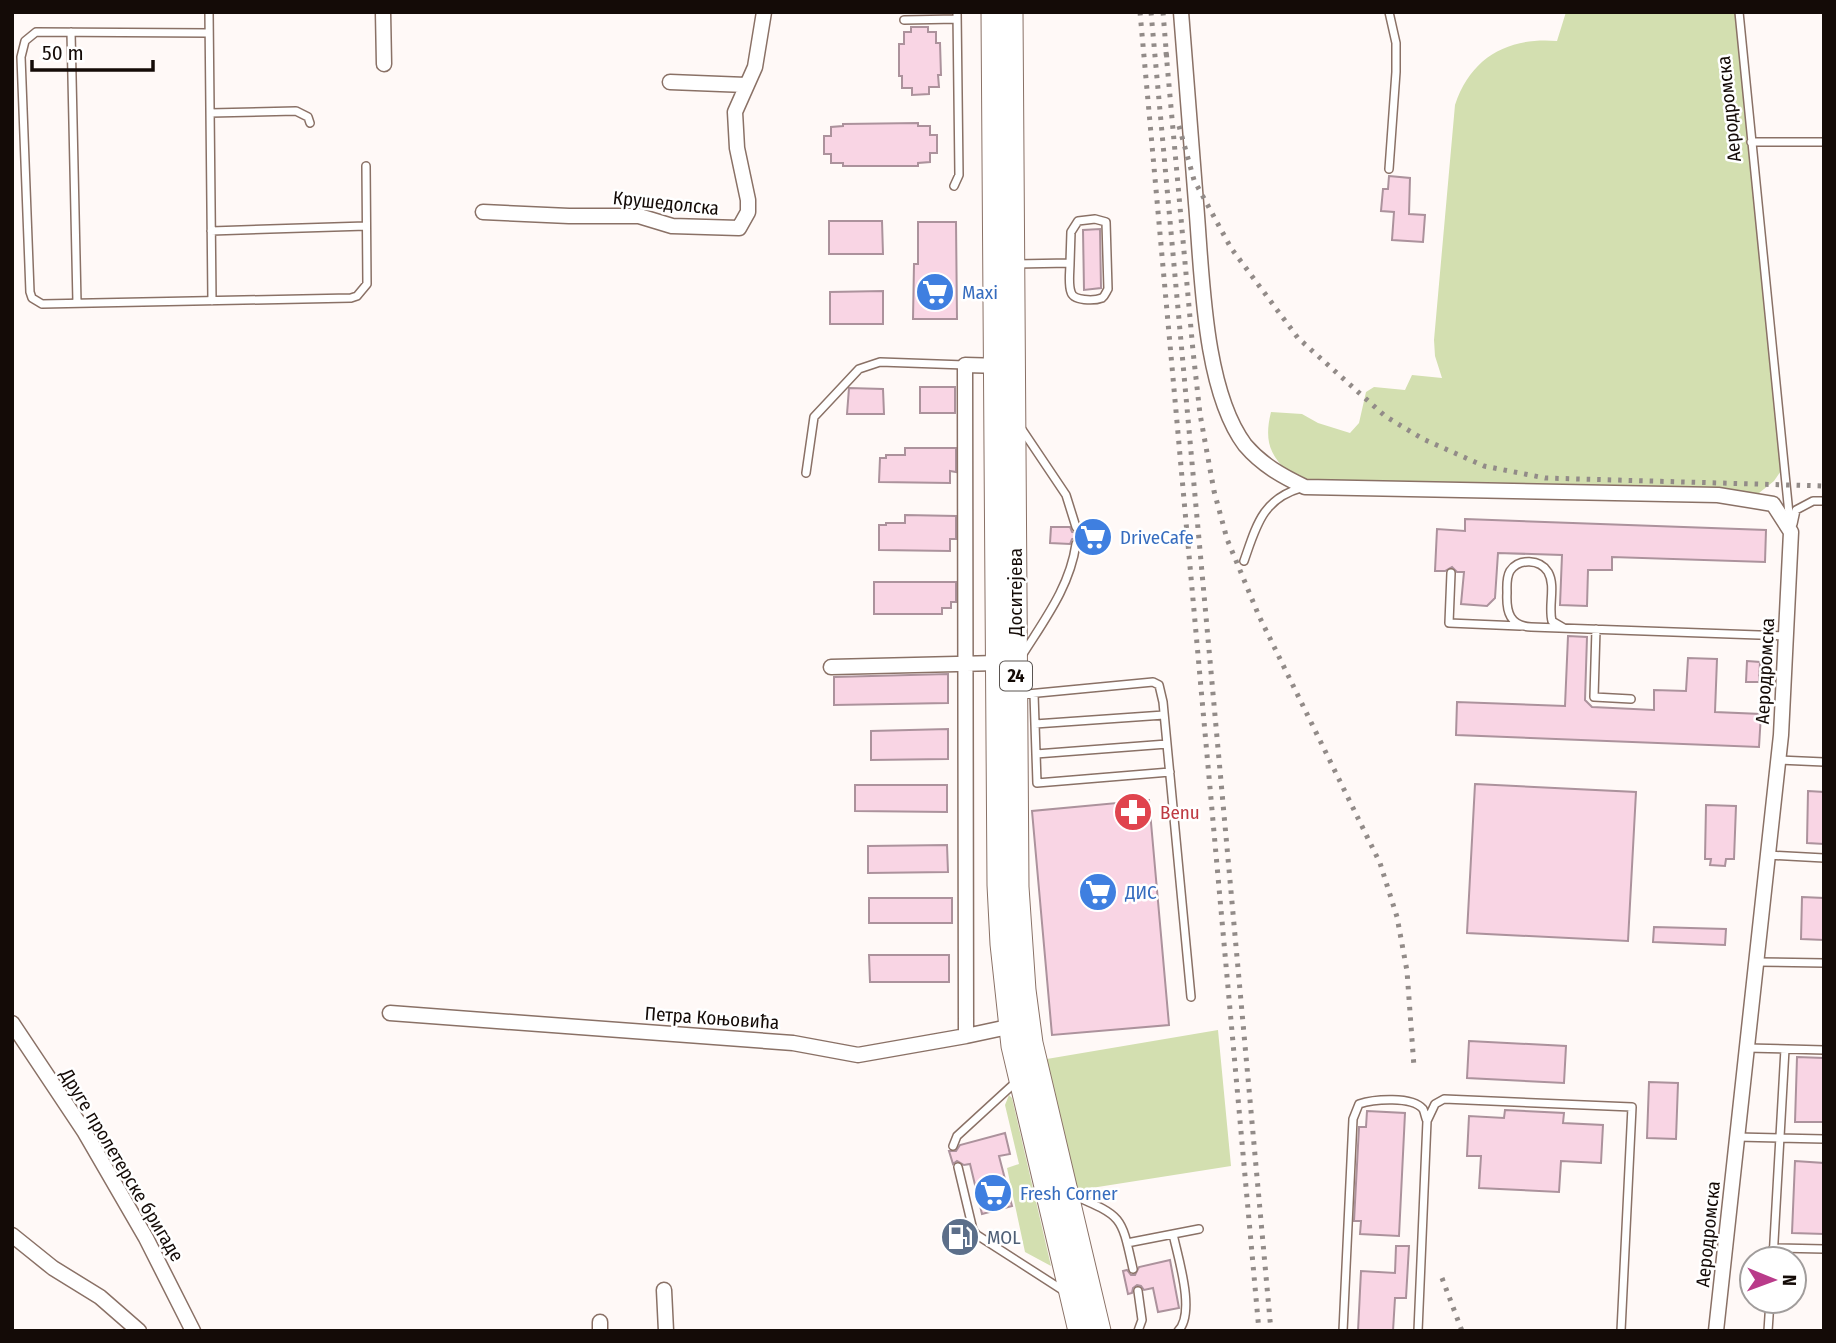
<svg xmlns="http://www.w3.org/2000/svg" width="1836" height="1343" font-family="'Fira Sans Condensed',sans-serif">
<style>
.green{fill:#d3dfb0}
.building{fill:#f9d5e4;stroke:#ac929c;stroke-width:2}
.lines{fill:none;stroke-linecap:round;stroke-linejoin:round}
.service-casing{stroke:#8a7166;stroke-width:10}
.minor-casing{stroke:#8a7166;stroke-width:17}
.primary-casing{stroke:#8a7166;stroke-width:25}
.service{stroke:#fff;stroke-width:7}
.minor{stroke:#fff;stroke-width:14}
.primary{stroke:#fff;stroke-width:23}
.rail{stroke:#928b88;stroke-width:5;stroke-dasharray:3.5 7;stroke-linecap:butt}
.labels{text-anchor:middle;dominant-baseline:central;stroke-width:5;stroke-linejoin:round;paint-order:stroke}
.shield{fill:#fff;stroke:#5a5451;stroke-width:2}
.shield-label{font-size:18px;font-weight:bold;fill:#140b07}
.street-label{font-size:19px;fill:#140b07;stroke:#fff}
.shop-label{font-size:19px;fill:#366cbe;stroke:#fff;text-anchor:start}
.health-label{font-size:19px;fill:#be3a42;stroke:#fff;text-anchor:start}
.service-label{font-size:19px;fill:#4e5e75;stroke:#fff;text-anchor:start}
</style>
<rect width="100%" height="100%" fill="#fff9f7"/>
<path class="green" d="M1566,12H1739L1783,468L1774,481L1759,493L1718,495L1305,487C1278,463 1261,452 1271,412L1302,414L1318,423L1350,433L1359,423L1366,392L1374,387L1405,390L1412,375L1442,378L1435,356L1434,340L1455,105C1471,57 1508,37 1557,41Z
M1218,1030L1231,1166L1066,1192L1035,1061Z
M1009,1095L1012,1098L1051,1266L1025,1252L1007,1168L1019,1164L1005,1105Z"/>
<path class="building" d="M911,27H928V32H936V43H940L941,75H938L939,87H929V94L912,95V88H902V76H899V44H904V32H911Z
M918,123V126H930V135H937V153H930V162L918,163V166H843V163H831V154H824V136H831V127L843,126V124Z
M1389,176L1410,178L1409,214L1425,215L1423,242L1392,240L1394,212L1381,211L1383,189H1388Z
M829,221H882L883,254H829Z
M918,222H956L957,319H913L914,264H918Z
M1100,229L1101,288L1084,290L1083,230Z
M883,291V324H830V292Z
M920,387H955V413H920Z
M849,388L883,389L884,414H847Z
M905,448H956V472L950,471V483L879,482L880,458H886V455H905Z
M905,515L956,516V539H950V551L879,550V525H886V523H905Z
M1465,519L1766,530L1765,562L1612,557V570H1588L1587,606L1560,605L1562,555L1498,553L1495,598L1487,606L1461,604L1464,572H1457L1452,567L1445,571H1435L1437,529L1465,531Z
M1085,522L1103,523L1102,542H1088V544H1082L1077,538L1072,539L1070,544L1050,543L1051,527H1070L1072,532L1077,533L1082,528H1085Z
M874,582H956V602H951V608H942V614H874Z
M1568,636L1587,637L1585,700L1592,707L1654,710V690L1686,691L1688,658L1717,659L1715,712L1761,714L1759,747L1456,735L1457,702L1565,706Z
M1747,661L1760,662L1759,682H1746Z
M948,674V703L834,705V677Z
M948,729V759L871,760V731Z
M1475,784L1636,792L1628,941L1467,933Z
M855,785H947V812L855,811Z
M1808,791L1824,792V844L1807,843Z
M1149,800L1169,1025L1052,1035L1032,811Z
M1706,805L1736,806L1734,859H1726L1725,866L1710,865L1711,859H1705Z
M947,845L948,872L868,873V846Z
M1802,897L1824,898V940L1801,939Z
M869,898H952V923H869Z
M1654,927L1726,929L1725,945L1653,942Z
M869,955H949V982H870Z
M1469,1041L1566,1046L1564,1083L1467,1078Z
M1797,1057L1824,1058V1122H1795Z
M1649,1082L1678,1083L1676,1139L1647,1138Z
M1505,1110L1564,1113L1563,1123L1603,1125L1601,1163L1561,1161L1559,1192L1479,1188L1481,1156H1467L1469,1116L1504,1118Z
M1367,1111L1405,1113L1399,1236L1360,1234L1361,1221H1354L1359,1127H1366Z
M1005,1133L1010,1154L999,1156L1012,1206L982,1214L970,1164L964,1165L957,1161L953,1164L949,1151H956L960,1145Z
M1795,1161L1824,1163V1234L1792,1233Z
M1396,1246H1409L1406,1298H1395L1393,1331H1358L1361,1271L1395,1273Z
M1170,1260L1179,1308L1158,1312L1153,1288L1144,1290L1141,1286L1137,1285L1133,1288L1132,1293L1128,1294L1123,1271L1127,1270L1131,1275H1135L1139,1267Z"/>
<g class="lines">
<defs>
<path id="service" d="M209,12L212,301
M1389,12L1396,43V72L1389,169
M1739,12L1790,524
M904,20L957,19
M71,32L77,303
M209,33L36,32L25,41L21,57L30,292L32,298L42,304L351,298L357,296L367,284L366,166
M210,113L296,111L308,117L310,123
M1751,142H1824
M954,186L959,175L957,12
M211,231L366,226
M1015,264L1070,263L1071,232L1078,221L1095,219L1106,222L1108,289C1106,292 1105,296 1102,298C1094,301 1073,301 1071,292C1068,284 1070,272 1070,263
M1021,428L1066,495L1076,527
M806,473L814,417L859,369L880,362L965,365
M1793,524L1796,510L1813,501H1824
M1244,561C1256,527 1262,499 1301,488
M1451,573L1449,623L1520,626
M1564,628L1552,621C1548,606 1556,586 1548,572C1540,559 1519,558 1510,571C1506,578 1507,586 1507,593C1506,612 1510,626 1531,627L1785,636
M1596,629L1594,697L1631,699
M1023,654C1045,619 1070,586 1076,544
M1034,694L1037,783L1170,772
M1017,695L1153,682L1159,685L1163,702L1191,997
M1035,724L1164,715
M1036,754L1167,744
M1779,760L1824,762
M1768,855L1824,858
M1757,962L1824,963
M1747,1048L1824,1050
M1427,1121L1435,1104L1444,1099L1632,1107L1621,1331
M1737,1137L1824,1139
M953,1146L957,1136L1017,1081
M958,1167L973,1230L977,1235L1064,1291
M1073,1195C1123,1217 1121,1215 1133,1269
M1173,1234C1178,1258 1196,1313 1178,1331
M1127,1243L1199,1229
M1773,1248L1824,1249
M1773,1259L1785,1049
M1138,1291L1142,1320L1138,1331
M1343,1331L1353,1119L1359,1104C1374,1099 1412,1096 1423,1109C1425,1113 1425,1117 1427,1121L1418,1331
M1768,1331L1770,1301"/>
<path id="minor" d="M383,12L384,64
M1181,12C1186,76 1191,139 1196,203C1202,271 1203,389 1245,445C1262,465 1282,476 1305,487L1718,495L1773,504L1791,532L1781,735L1716,1331
M670,82L746,85
M483,212L569,216H639L672,226L739,228L748,212V200L737,148L735,112L755,67L764,12
M831,667L998,663
M390,1013L793,1043L858,1055L966,1036L1017,1025
M12,1023L84,1131L146,1238L193,1331
M966,1036L965,365L1003,366
M12,1235L53,1268L100,1297L139,1331
M664,1290L666,1331
M600,1322V1331"/>
<path id="primary" d="M993,12L999,885L1002,944L1013,1046L1080,1331
M1011,12L1017,887L1024,990L1031,1043L1099,1331"/>
</defs>
<use href="#service" class="service-casing"/>
<use href="#minor" class="minor-casing"/>
<use href="#primary" class="primary-casing"/>
<use href="#service" class="service"/>
<use href="#minor" class="minor"/>
<use href="#primary" class="primary"/>
<path class="rail" d="M1140,12L1259,1331
M1151,12L1271,1331
M1163,12L1167,61
M1166,52L1193,351L1200,414L1214,491L1227,539L1259,616L1380,863L1397,917L1407,971L1414,1067
M1179,126L1194,180L1231,248L1298,338L1385,416L1423,439L1484,466L1545,478L1824,486
M1442,1278L1462,1331"/>
</g>
<defs>
<symbol id="supermarket-disc" viewBox="-11 -11 22 22"><circle r="9.5" fill="#3f7fe0" stroke="#fff"/><path d="M-6-5.5h2.5l.6 2H6L4.5 2H-2.5L-4.4-4H-6ZM-1.5 3.2a1.3 1.3 0 1 0 .1 0ZM3 3.2a1.3 1.3 0 1 0 .1 0Z" fill="#fff"/></symbol>
<symbol id="pharmacy-disc" viewBox="-11 -11 22 22"><circle r="9.5" fill="#e0444e" stroke="#fff"/><path d="M-2-6h4v4h4v4h-4v4h-4v-4h-4v-4h4Z" fill="#fff"/></symbol>
<symbol id="fuel-disc" viewBox="-11 -11 22 22"><circle r="9.5" fill="#5c6f8a" stroke="#fff"/><path d="M-5.5-6h7V0h2V4h1.3V-2.5L3-4.5l.8-.8L6-3V5H2.5V1h-1V6h-7ZM-4.2-4.7v3.2H.2V-4.7Z" fill="#fff"/></symbol>
</defs>
<g fill-rule="evenodd">
<use href="#supermarket-disc" x="913" y="270" width="44" height="44"/>
<use href="#supermarket-disc" x="1071" y="515" width="44" height="44"/>
<use href="#pharmacy-disc" x="1111" y="790" width="44" height="44"/>
<use href="#supermarket-disc" x="1076" y="870" width="44" height="44"/>
<use href="#supermarket-disc" x="971" y="1171" width="44" height="44"/>
<use href="#fuel-disc" x="938" y="1215" width="44" height="44"/>
</g>
<g class="labels">
<rect class="shield" x="1000" y="661.5" width="32" height="29" rx="5"/>
<g class="shield-label">
<text x="1016" y="676">24</text>
</g>
<g class="street-label">
<text transform="translate(1729 109) rotate(-96)">Аеродромска</text>
<text transform="translate(666 203) rotate(6)">Крушедолска</text>
<text transform="translate(1015 592) rotate(-90)">Доситејева</text>
<text transform="translate(1765 671) rotate(-87)">Аеродромска</text>
<text transform="translate(712 1018) rotate(4)">Петра Коњовића</text>
<text transform="translate(122 1165) rotate(59)">Друге пролетерске бригаде</text>
<text transform="translate(1708 1234) rotate(-84)">Аеродромска</text>
</g>
<g class="shop-label">
<text x="962" y="292">Maxi</text>
<text x="1120" y="537">DriveCafe</text>
<text x="1125" y="892">ДИС</text>
<text x="1020" y="1193">Fresh Corner</text>
</g>
<g class="health-label">
<text x="1160" y="812">Benu</text>
</g>
<g class="service-label">
<text x="987" y="1237">MOL</text>
</g>
</g>
<rect width="1836" height="1343" fill="none" stroke="#140b07" stroke-width="28"/>
<g transform="translate(1773 1280) rotate(91)"><circle r="33" fill="#ffffff" stroke="#a19d9c" stroke-width="2"/>
<path d="M0-5L12 26L0 18L-12 26Z" fill="#b93b8a"/>
<text y="-10" font-size="19" font-weight="bold" text-anchor="middle" fill="#140b07">N</text>
</g>
<path d="M32 60v10h121v-10" fill="none" stroke="#140b07" stroke-width="3.5"/>
<text x="42" y="60" font-size="21" fill="#140b07" stroke="#ffffff" stroke-width="5" paint-order="stroke">50 m</text>
</svg>
